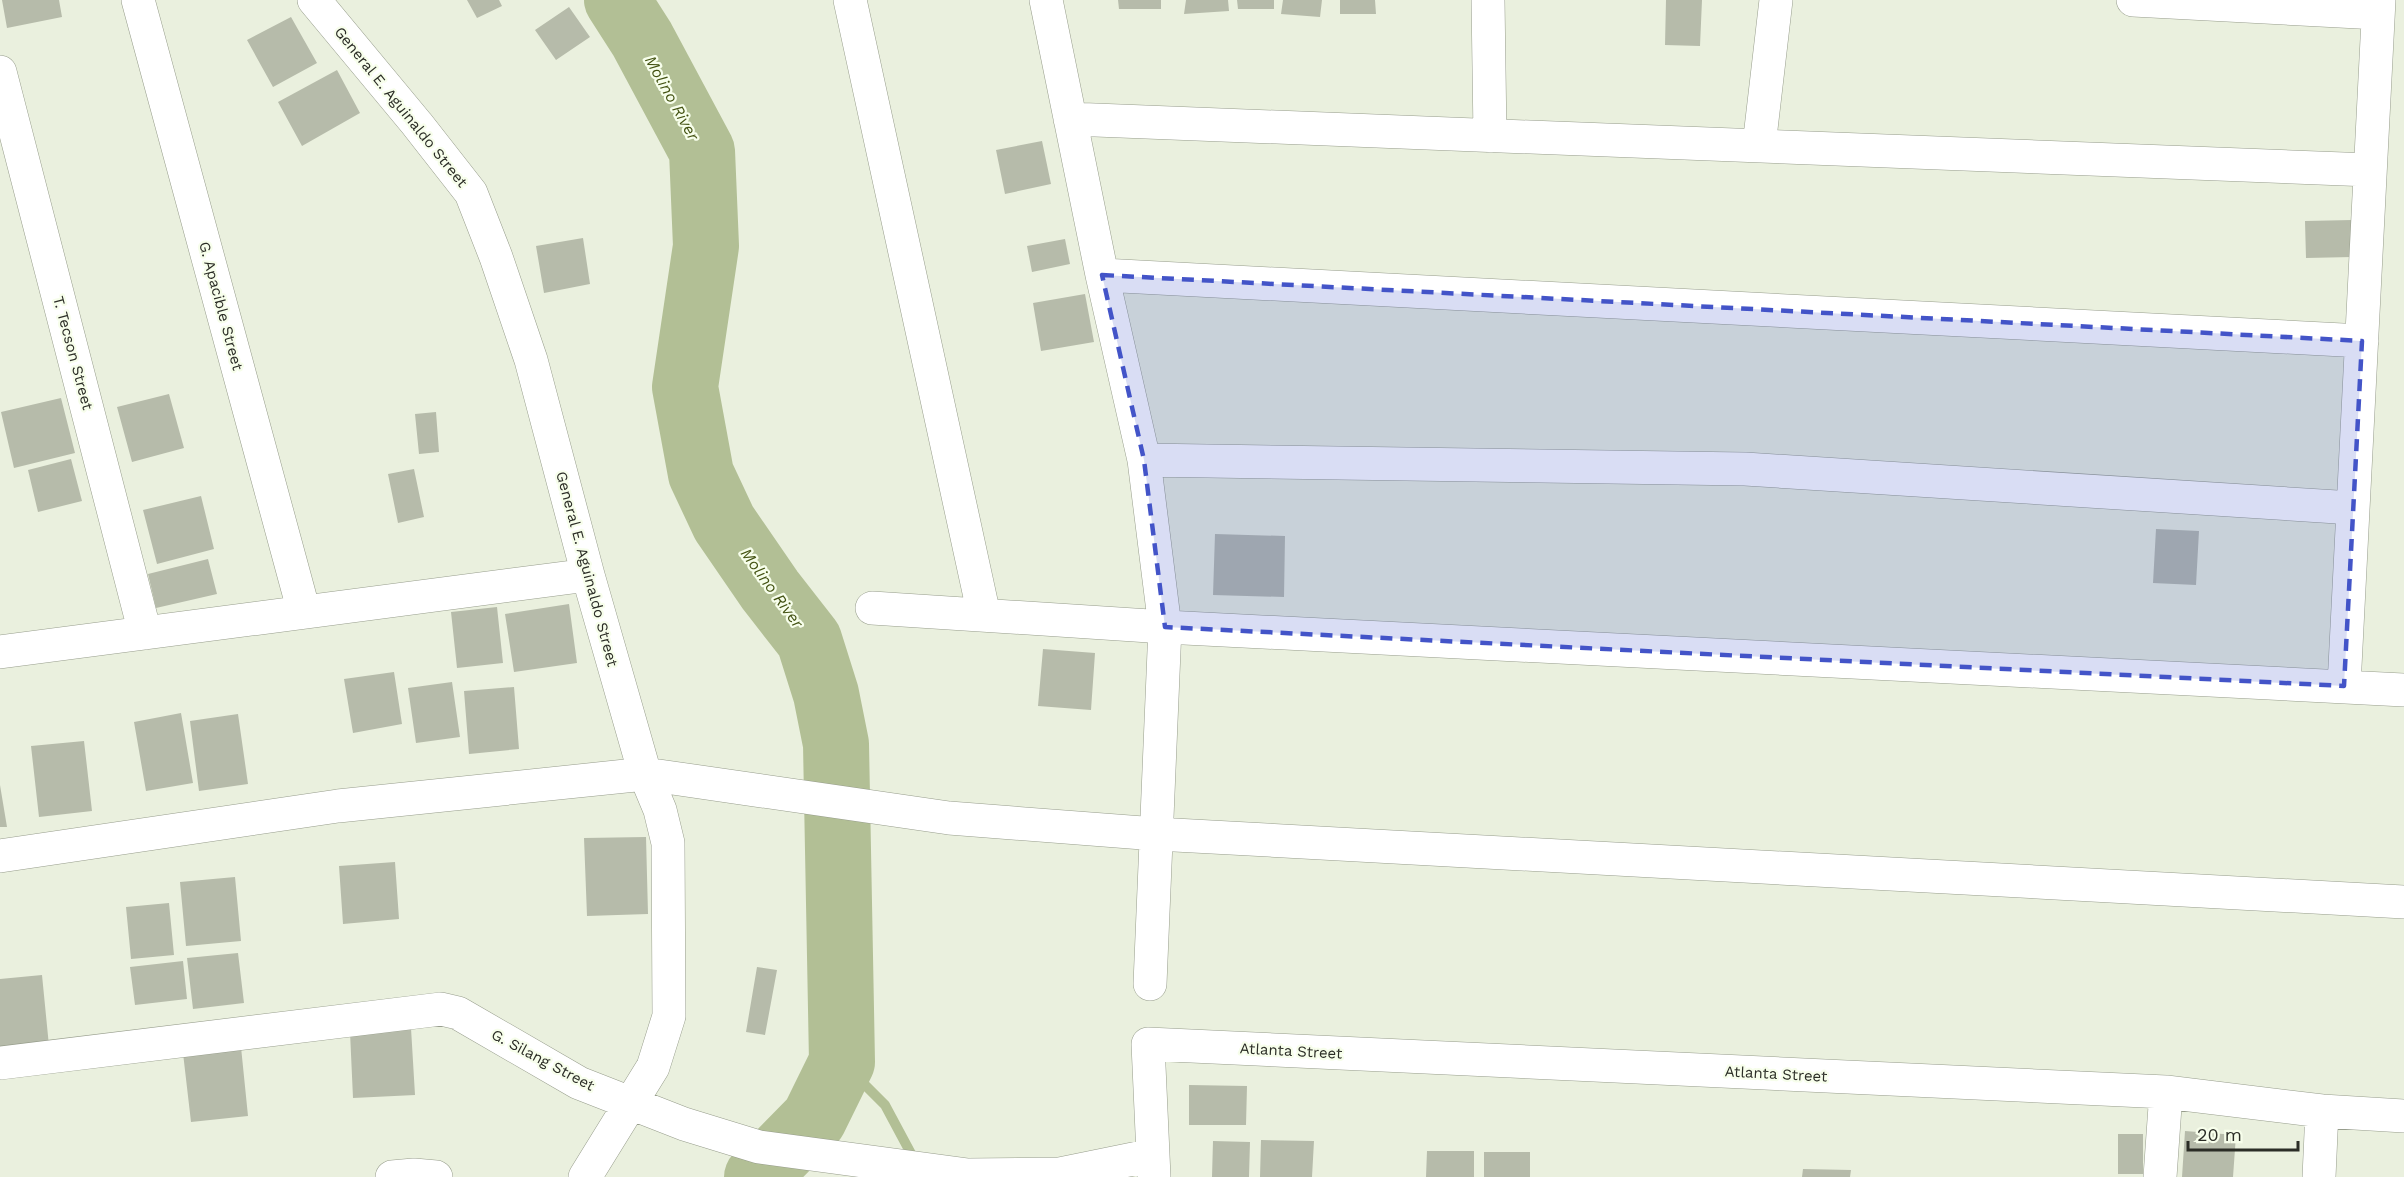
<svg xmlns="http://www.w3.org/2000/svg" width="2404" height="1177" font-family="'Work Sans',sans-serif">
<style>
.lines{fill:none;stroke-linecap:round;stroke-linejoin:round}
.stream{stroke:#b2bf95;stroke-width:10}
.river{stroke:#b2bf95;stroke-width:66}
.building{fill:#b6bbaa}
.minor-casing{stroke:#979d8c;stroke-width:34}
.minor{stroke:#fff;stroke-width:33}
.marked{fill:#4354c8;fill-opacity:0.2;stroke:#4354c8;stroke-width:4.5;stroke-dasharray:12 8;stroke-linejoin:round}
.labels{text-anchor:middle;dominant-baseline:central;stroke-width:4.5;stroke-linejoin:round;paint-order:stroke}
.street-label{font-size:15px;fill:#2b2d26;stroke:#f7feeb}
.water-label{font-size:16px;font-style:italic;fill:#435212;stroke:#f7feeb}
</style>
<rect width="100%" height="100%" fill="#eaf0de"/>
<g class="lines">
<path class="stream" d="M842,1062L885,1105L915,1161"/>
<path class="river" d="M617,0L642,39L702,151L706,246L685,387L701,474L724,523L770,590L809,640L826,694L836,744L842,1062L814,1119L757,1177"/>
</g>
<path class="building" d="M2,0H59L62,17L7,28Z
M467,0H499L502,6L477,18Z
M1118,0H1161V9H1119Z
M1186,0H1228L1229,11L1184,14Z
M1237,0H1274V9H1238Z
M1283,0H1322L1320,17L1281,14Z
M1340,0H1375L1376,14H1340Z
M1666,0H1702L1700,46L1665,45Z
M569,7L590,37L556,60L535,30Z
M291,17L317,63L273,87L247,40Z
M337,70L360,113L302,146L278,102Z
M1042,141L1051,184L1005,194L996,150Z
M2352,220V257L2306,258L2305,221Z
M583,238L590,284L544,293L536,246Z
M1065,239L1070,264L1032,272L1027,246Z
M1085,294L1094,342L1041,351L1033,303Z
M169,394L184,448L132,462L117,407Z
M61,398L75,453L14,468L1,412Z
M436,412L439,452L419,454L415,414Z
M71,459L82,501L38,512L28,470Z
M414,469L424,517L398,523L388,474Z
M201,496L214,549L157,564L143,510Z
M2156,529L2199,531L2196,585L2153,583Z
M1215,534L1285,536L1284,597L1213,595Z
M208,559L217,594L156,608L148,574Z
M569,604L577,663L514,672L505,614Z
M497,607L503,663L457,668L451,612Z
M1043,649L1095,653L1091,710L1038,706Z
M394,672L402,724L353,733L344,679Z
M452,682L460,737L416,743L408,688Z
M514,687L519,749L469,754L464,691Z
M181,713L193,783L146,791L134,722Z
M238,714L248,784L199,791L190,721Z
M84,741L92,811L39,817L31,746Z
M0,785L7,827H0Z
M646,837L648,914L587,916L584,838Z
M395,862L399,919L343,924L339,866Z
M235,877L241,941L186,946L180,882Z
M169,903L174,955L131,959L126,907Z
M238,953L244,1003L193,1009L187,958Z
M183,961L187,999L135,1005L130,967Z
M757,967L777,970L765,1035L746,1032Z
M42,975L49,1046L0,1051V979Z
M411,1028L415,1095L353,1098L350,1032Z
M241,1047L248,1116L191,1122L183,1053Z
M1189,1085L1247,1086L1246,1125H1189Z
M2185,1131L2236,1135L2233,1177H2182Z
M2118,1134H2143V1174H2118Z
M1261,1140L1314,1141L1312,1177H1260Z
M1213,1141L1250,1142L1249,1177H1212Z
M1427,1151H1474V1177H1426Z
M1484,1152H1530V1177H1484Z
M1803,1169L1851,1170L1850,1177H1802Z"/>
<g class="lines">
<defs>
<path id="minor" d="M138,0L304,612
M314,0L417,124L471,193L496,257L531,360L588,575L645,774L660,810L668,843L669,1016L653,1067L585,1177
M850,0L984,615
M1046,0L1102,275L1144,460L1165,627L1150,984
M1488,0L1490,136
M2133,0L2378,13
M0,72L145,633
M1070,119L2370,170
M1759,146L1776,0
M1102,275L2362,341
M1144,460L1745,469L2353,508
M872,608L1165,627L2404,690
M0,652L588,575
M2344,686L2379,0
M0,856L338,806L645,774L949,818L1156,834L2404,902
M0,1063L441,1009L458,1013L579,1083L684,1124L759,1147L968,1175L1060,1174L1153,1155
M392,1177L414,1175L436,1177
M1154,1177L1148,1044L2166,1092L2322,1111L2404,1116
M2160,1177L2166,1092
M2319,1177L2322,1111"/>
</defs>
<use href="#minor" class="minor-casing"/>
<use href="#minor" class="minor"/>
</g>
<path class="marked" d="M1102,275L2362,341L2344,686L1165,627L1144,460Z"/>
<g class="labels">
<g class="street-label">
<text transform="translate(401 107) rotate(51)">General E. Aguinaldo Street</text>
<text transform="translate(221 306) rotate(75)">G. Apacible Street</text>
<text transform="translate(73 353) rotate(75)">T. Tecson Street</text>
<text transform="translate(587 569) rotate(75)">General E. Aguinaldo Street</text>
<text transform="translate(1291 1051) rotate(3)">Atlanta Street</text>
<text transform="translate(543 1060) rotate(28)">G. Silang Street</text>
<text transform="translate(1776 1074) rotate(3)">Atlanta Street</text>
</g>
<g class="water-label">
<text transform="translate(672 98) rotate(61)">Molino River</text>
<text transform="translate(772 588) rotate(54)">Molino River</text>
</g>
</g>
<path d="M2188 1141v9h110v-9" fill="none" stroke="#2b2d26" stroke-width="3"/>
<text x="2197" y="1141" font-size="18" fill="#2b2d26" stroke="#f7feeb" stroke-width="4.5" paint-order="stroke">20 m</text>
</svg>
